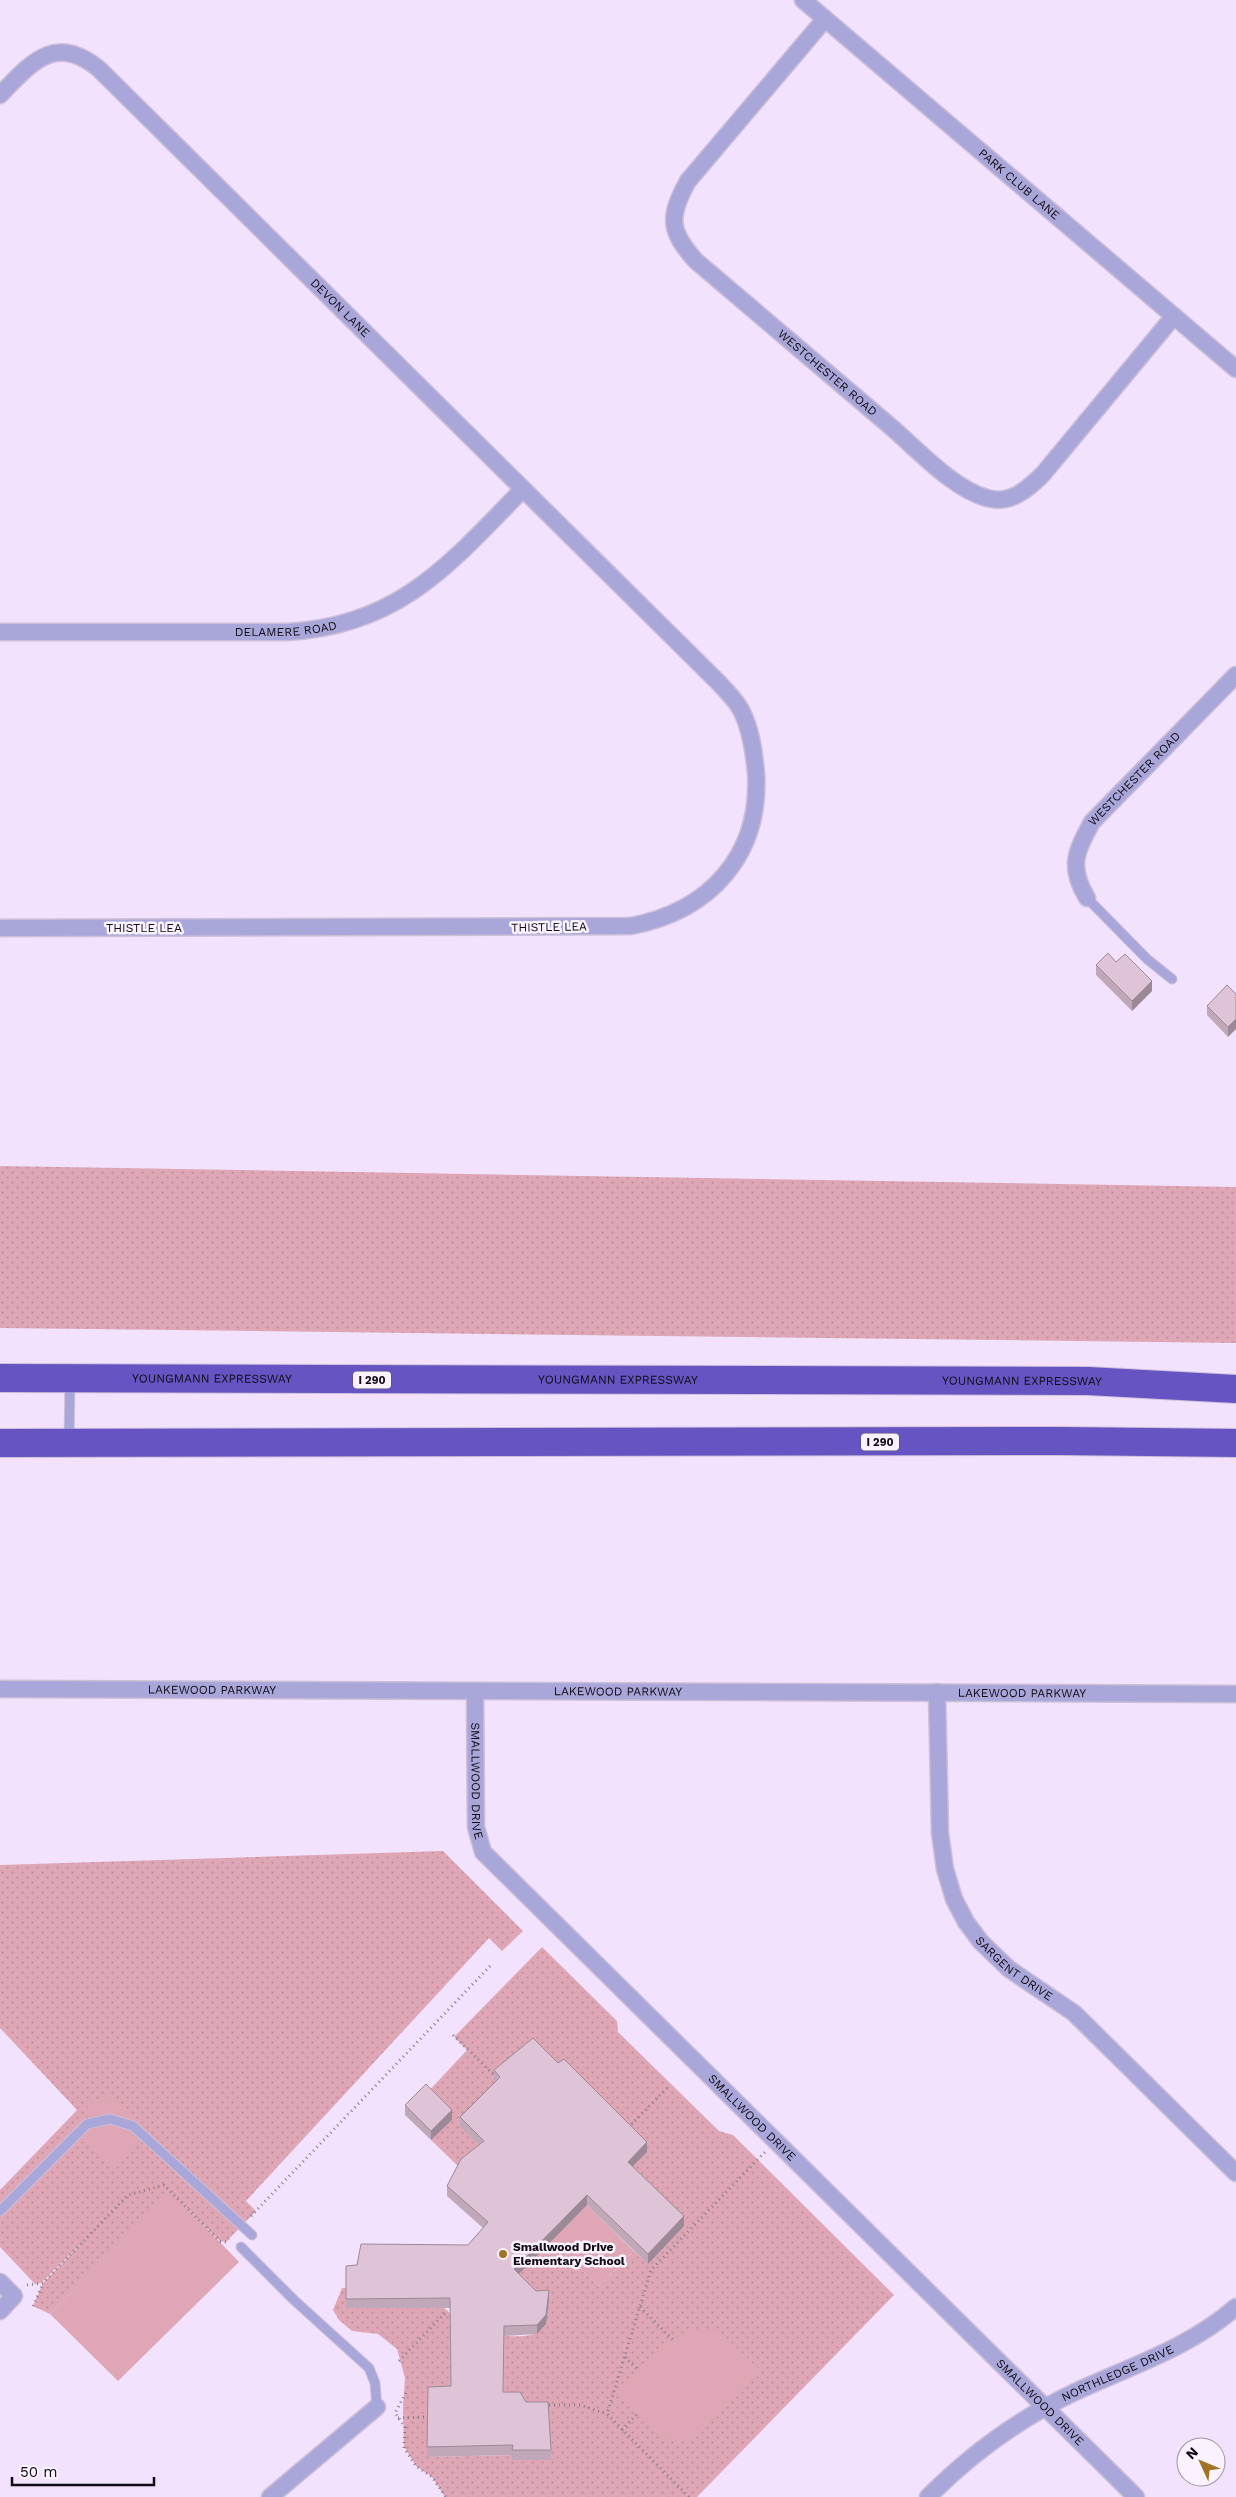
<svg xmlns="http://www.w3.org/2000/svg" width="1236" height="2497" font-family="'Work Sans',sans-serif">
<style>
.grass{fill:url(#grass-dots)}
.park{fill:#dfa7b5}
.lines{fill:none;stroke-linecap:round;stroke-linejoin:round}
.service-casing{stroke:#cebfd8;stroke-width:11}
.minor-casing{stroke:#cebfd8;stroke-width:19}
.motorway-casing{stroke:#cebfd8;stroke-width:30}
.path{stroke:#847a8d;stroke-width:3;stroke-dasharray:1 4;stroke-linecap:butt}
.service{stroke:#a9a7da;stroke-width:9}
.minor{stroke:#a9a7da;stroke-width:16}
.motorway{stroke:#6554c1;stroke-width:28}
.wall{fill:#c0a8b9}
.shaded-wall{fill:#9c8896}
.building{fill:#dfc3d7;stroke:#9c8896}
.poi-dot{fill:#a07424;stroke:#faf3ff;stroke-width:2}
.labels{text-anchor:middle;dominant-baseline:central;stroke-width:5;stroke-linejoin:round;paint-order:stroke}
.shield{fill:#faf3ff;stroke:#56505a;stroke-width:1}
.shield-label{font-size:11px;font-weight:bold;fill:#0f0a13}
.street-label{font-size:12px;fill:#0f0a13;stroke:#faf3ff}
.poi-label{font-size:12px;font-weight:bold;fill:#0f0a13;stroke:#faf3ff;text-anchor:start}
</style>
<defs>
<pattern id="grass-dots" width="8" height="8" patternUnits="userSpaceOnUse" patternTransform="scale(1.25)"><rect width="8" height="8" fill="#dfa7b5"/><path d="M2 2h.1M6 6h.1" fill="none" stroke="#be8e9b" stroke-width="1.8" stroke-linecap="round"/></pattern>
</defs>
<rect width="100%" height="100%" fill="#f2e2fe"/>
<path class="grass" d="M0,1166L1236,1187V1343L0,1328Z
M443,1851L523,1931L502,1951L489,1938L246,2201L256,2211L226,2242L220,2241L171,2192L50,2314L33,2306L43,2283L88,2237L41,2283L35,2284L0,2247V2190L77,2110L0,2028V1865Z
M542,1947L617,2021L618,2032L719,2131L733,2135L894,2295L697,2497H445L432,2477L416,2466L404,2447L403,2408L405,2378L397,2349L378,2334L352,2331L339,2320L333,2310L342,2288H346V2308H444L450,2313L451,2396L428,2457L513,2455L551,2459L503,2402L504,2336C521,2336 535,2339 546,2324L514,2279L551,2241L599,2286L634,2251L648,2263L628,2171L647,2151L500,2087L484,2151L461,2169L431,2140L452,2120L426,2094L467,2050L454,2037Z"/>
<path class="park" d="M110,2094L150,2133L114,2170L74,2132L91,2114L86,2109L95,2099L100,2104Z
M171,2191L239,2262L118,2381L50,2314Z
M587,2205L634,2251L599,2286L551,2241Z
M687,2330L719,2331L759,2369L686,2441L665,2438L618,2393L656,2354Z"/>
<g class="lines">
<defs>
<path id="service" d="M1087,898L1147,959L1172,979
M69,1441L70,1381
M0,2211L87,2124L110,2119L133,2126L252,2235
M241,2247L294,2300L369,2368L375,2383L377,2407"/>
<g id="minor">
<path id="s1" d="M803,0L1236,369"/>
<path id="s2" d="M825,19L688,181C668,217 669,231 696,261C761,316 825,371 890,426C917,449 953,489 987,498C1010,505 1028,489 1043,474L1174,316"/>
<path id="s3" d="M0,95C32,62 55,33 99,69L719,683C726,691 736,700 741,710C751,729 754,752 756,773C761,855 710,911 631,926L0,928"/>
<path id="s4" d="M0,632H287C399,626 450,564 523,489"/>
<path id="s5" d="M1087,898C1068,866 1076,852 1092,822L1236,675"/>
<path id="s6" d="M0,1689L1236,1694"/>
<path id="s7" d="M475,1691L476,1827L483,1852L1136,2497"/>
<path id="s8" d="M937,1692L940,1833L945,1869L954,1899L966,1922L981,1942L1009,1969L1074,2013L1236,2173"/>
<path d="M0,2282L14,2296L0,2311"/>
<path d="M270,2497L377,2407"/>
<path id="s9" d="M928,2497C971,2454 1020,2418 1075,2392C1131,2366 1189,2348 1236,2307"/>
</g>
<g id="motorway">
<path id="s10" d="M0,1378L1088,1381L1236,1389"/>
<path d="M0,1443L1061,1441L1236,1443"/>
</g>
</defs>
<use href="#service" class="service-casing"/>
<use href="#minor" class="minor-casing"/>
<use href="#motorway" class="motorway-casing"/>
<path class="path" d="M453,2035L497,2078
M628,2128L669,2086
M251,2216L492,1964
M27,2285L43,2283L128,2195L164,2185L220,2241L226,2242L229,2239
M33,2306L43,2284
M640,2307L673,2340
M625,2357L639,2371
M399,2361L447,2311
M406,2393L395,2413L405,2427L404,2448L416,2466L432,2477L446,2497
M544,2405H580L607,2414
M398,2418L427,2417
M622,2430L639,2412
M689,2497L607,2414L651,2270L765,2152"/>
<use href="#service" class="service"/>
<use href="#minor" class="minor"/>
<use href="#motorway" class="motorway"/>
</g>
<path class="wall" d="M1116,962L1152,991L1132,1011L1096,975V965Z
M1236,994L1228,1037L1207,1015V1006Z
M494,2070L647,2152L633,2166L684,2226L648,2264L587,2205L519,2274L536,2291L549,2300L546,2324L537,2334L504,2336L503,2392L551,2450V2460H512V2455L427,2457L428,2387L451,2386L450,2308H346V2266L357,2265L468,2245L483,2228L447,2196V2186L479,2145L460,2126V2117L496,2081L494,2080Z
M405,2105L452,2120L431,2140L405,2115Z"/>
<path class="shaded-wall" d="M1152,981V991L1132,1011V1001Z
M1236,1019V1029L1228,1037V1027Z
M452,2110V2120L431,2140V2131Z
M647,2142V2152L628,2171V2162Z
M587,2195V2205L514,2279V2269Z
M684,2216V2226L648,2264V2254Z
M549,2290V2300L546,2324L537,2334V2325Z"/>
<path class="building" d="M1108,953L1116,962L1125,954L1152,981L1132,1001L1096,965Z
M1227,985L1236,994V1019L1228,1027L1207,1006Z
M533,2038L558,2063L564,2059L647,2142L628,2162L684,2216L648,2254L587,2195L514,2269L536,2291L549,2290L546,2315L537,2325L504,2326L503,2392H520L526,2402H548L551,2450H512L513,2445L427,2447L428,2387L451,2386L450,2298L346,2299V2266L357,2265L361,2244L468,2245L488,2222L447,2186L461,2159L484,2141L460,2117L500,2077L494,2070Z
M426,2084L452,2110L431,2131L405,2105Z"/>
<circle class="poi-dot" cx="503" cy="2254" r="5"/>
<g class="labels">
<g class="shield">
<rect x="353" y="1371.5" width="38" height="17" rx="4"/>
<rect x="861" y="1433.5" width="38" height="17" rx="4"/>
</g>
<g class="shield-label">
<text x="372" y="1380">I 290</text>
<text x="880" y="1442">I 290</text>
</g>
<g class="street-label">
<text stroke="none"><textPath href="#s1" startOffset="284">PARK CLUB LANE</textPath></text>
<text stroke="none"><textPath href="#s3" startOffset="458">DEVON LANE</textPath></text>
<text stroke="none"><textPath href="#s2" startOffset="474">WESTCHESTER ROAD</textPath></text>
<text stroke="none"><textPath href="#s4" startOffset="286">DELAMERE ROAD</textPath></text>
<text stroke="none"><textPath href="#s5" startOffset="142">WESTCHESTER ROAD</textPath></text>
<text transform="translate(549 927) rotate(-1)">THISTLE LEA</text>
<text x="144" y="928">THISTLE LEA</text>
<text stroke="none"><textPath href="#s10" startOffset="212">YOUNGMANN EXPRESSWAY</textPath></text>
<text stroke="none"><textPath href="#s10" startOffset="618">YOUNGMANN EXPRESSWAY</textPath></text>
<text stroke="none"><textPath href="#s10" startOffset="1022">YOUNGMANN EXPRESSWAY</textPath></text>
<text stroke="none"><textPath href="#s6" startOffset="212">LAKEWOOD PARKWAY</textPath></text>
<text stroke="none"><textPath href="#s6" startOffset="618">LAKEWOOD PARKWAY</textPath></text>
<text stroke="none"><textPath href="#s6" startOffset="1022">LAKEWOOD PARKWAY</textPath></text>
<text stroke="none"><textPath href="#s7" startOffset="90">SMALLWOOD DRIVE</textPath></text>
<text stroke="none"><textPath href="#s8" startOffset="302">SARGENT DRIVE</textPath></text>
<text stroke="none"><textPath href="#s7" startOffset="540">SMALLWOOD DRIVE</textPath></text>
<text stroke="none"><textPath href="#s9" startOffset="228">NORTHLEDGE DRIVE</textPath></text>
<text stroke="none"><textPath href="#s7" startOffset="945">SMALLWOOD DRIVE</textPath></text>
</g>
<g class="poi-label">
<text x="513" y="2247">Smallwood Drive<tspan x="513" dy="14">Elementary School</tspan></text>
</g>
</g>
<g transform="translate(1201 2462) rotate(314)"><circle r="24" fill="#faf3ff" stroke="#9c96a1"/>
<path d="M0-4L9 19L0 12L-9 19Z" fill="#a07424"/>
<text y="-8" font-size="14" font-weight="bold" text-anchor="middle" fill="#0f0a13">N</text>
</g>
<path d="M12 2477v8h142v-8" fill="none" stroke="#0f0a13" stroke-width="2.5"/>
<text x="20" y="2477" font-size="15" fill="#0f0a13" stroke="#faf3ff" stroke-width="4" paint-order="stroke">50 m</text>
</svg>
